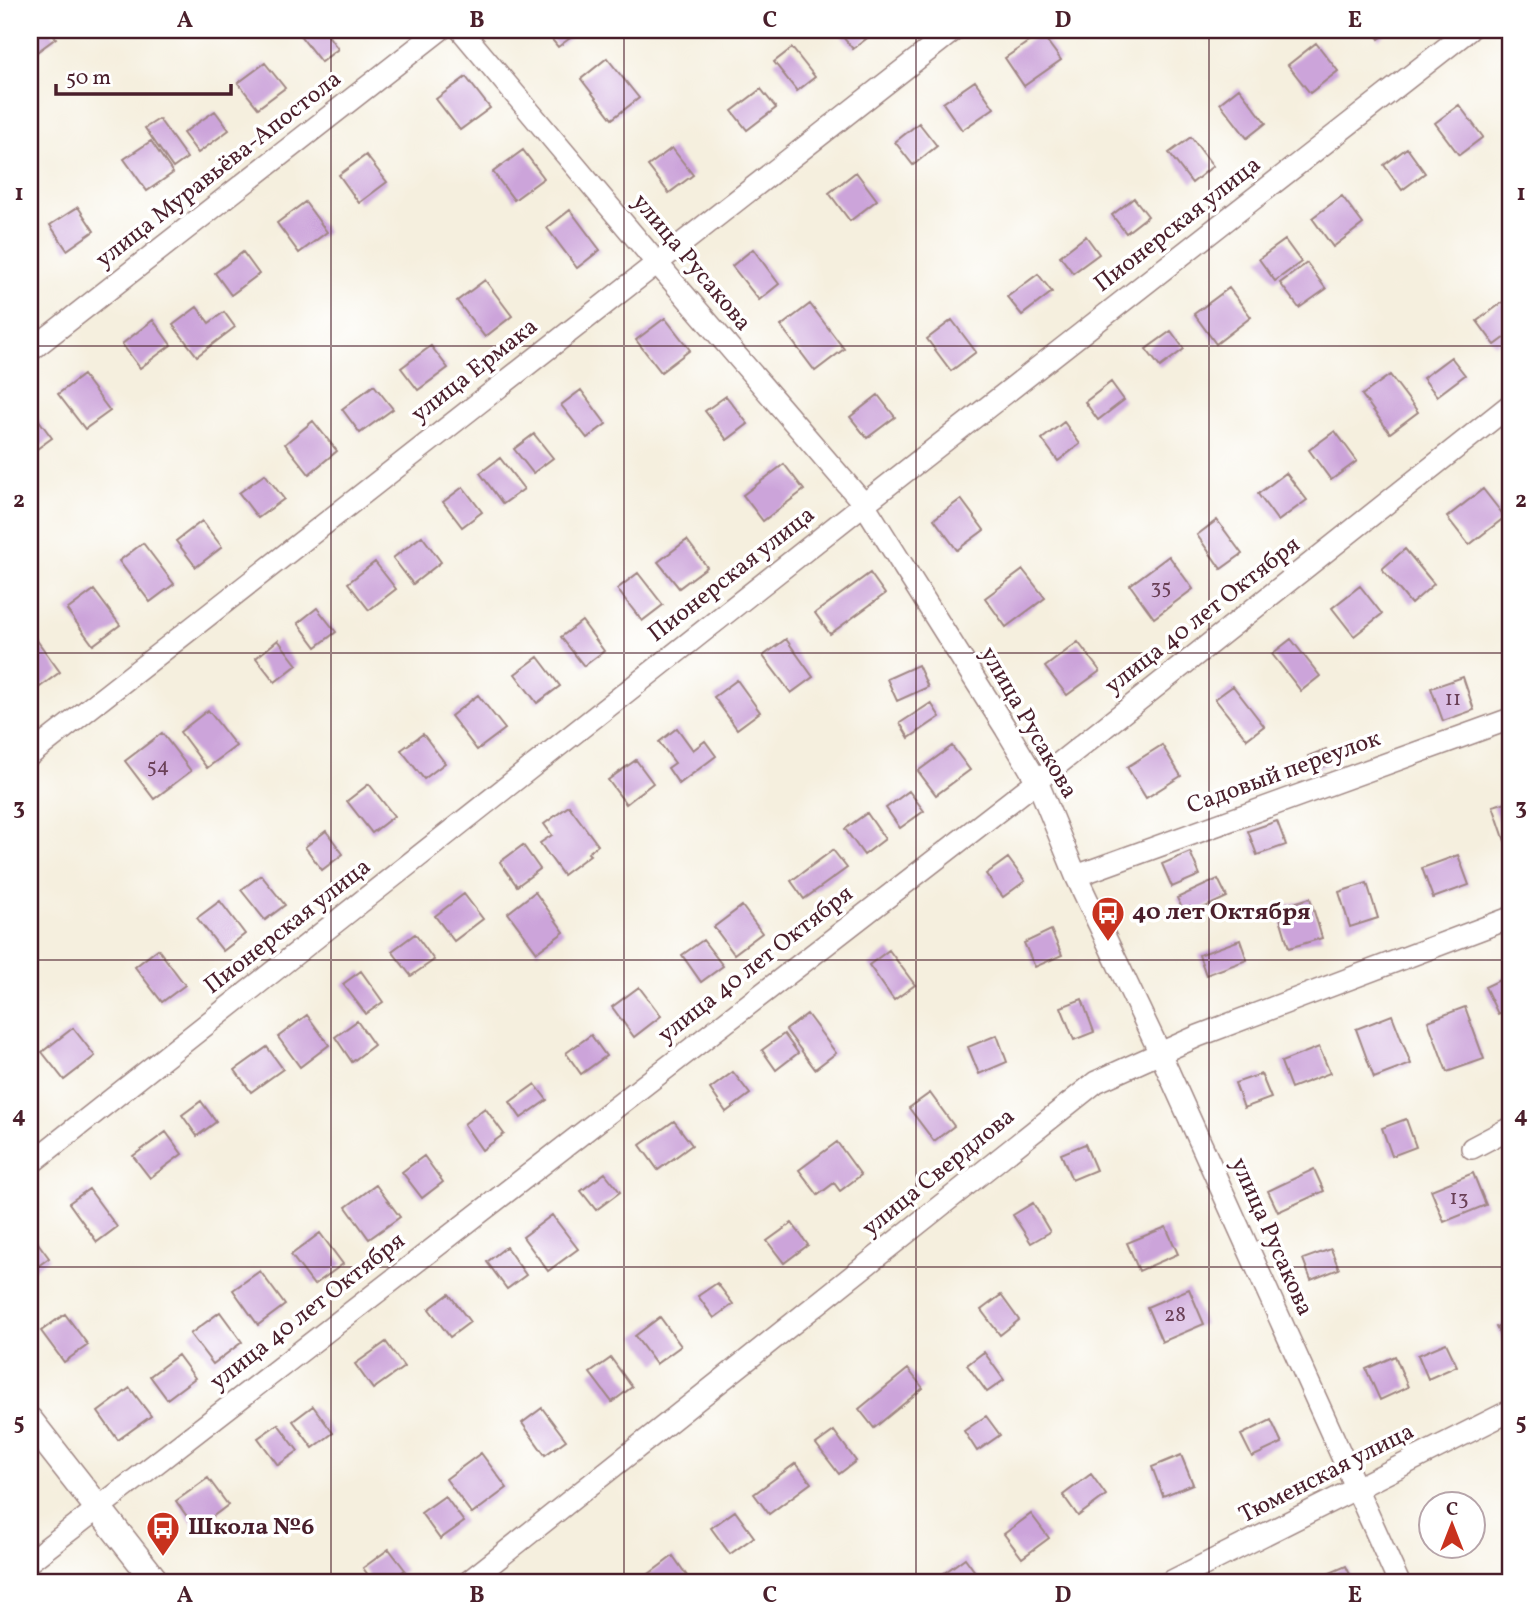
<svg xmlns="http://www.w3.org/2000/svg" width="1540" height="1613" font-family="Vollkorn,serif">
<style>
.building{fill:#cca4da}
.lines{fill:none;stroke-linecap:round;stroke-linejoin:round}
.minor-casing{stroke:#a08784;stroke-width:24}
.tertiary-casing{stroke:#a08784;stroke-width:29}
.minor{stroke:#fff;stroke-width:21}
.tertiary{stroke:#fff;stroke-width:26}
.grid{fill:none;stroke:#4a1f2b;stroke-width:2;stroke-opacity:0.55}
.labels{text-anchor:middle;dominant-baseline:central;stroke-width:7;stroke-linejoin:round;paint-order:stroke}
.number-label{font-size:21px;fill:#6a4057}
.street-label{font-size:24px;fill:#4a1f2b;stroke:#fff}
.poi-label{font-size:24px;font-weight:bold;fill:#4a1f2b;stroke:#fff;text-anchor:start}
.neatline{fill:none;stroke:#4a1f2b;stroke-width:2.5}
.grid-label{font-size:23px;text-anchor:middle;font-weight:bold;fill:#4a1f2b}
</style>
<rect width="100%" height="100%" fill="#fff"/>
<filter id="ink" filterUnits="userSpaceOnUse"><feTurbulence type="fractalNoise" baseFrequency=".0143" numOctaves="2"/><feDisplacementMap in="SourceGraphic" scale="14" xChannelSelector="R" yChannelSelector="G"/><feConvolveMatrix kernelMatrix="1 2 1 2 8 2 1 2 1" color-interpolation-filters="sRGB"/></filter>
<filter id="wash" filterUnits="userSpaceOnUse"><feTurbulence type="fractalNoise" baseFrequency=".00686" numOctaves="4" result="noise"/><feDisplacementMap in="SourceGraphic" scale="28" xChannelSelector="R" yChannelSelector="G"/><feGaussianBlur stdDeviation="1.57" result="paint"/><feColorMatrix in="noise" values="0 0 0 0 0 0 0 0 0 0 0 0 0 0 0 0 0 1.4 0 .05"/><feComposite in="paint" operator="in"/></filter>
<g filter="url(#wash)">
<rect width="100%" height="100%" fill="#f5efde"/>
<g id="blocks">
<path class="building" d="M30,30H50L56,38L30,57Z
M305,30H324L338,49L321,62L299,34Z
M544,30H581L558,47Z
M837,30H867L871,35L853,49Z
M1373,30H1391L1379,39Z
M1041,33L1061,60L1024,86L1005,58Z
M1316,43L1338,71L1310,93L1288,65Z
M792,48L815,77L797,91L774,62Z
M607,58L639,98L612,119L581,79Z
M265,63L285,88L258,108L238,83Z
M466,77L490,108L460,130L436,99Z
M975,81L994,108L962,130L943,103Z
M1239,88L1266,123L1247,138L1220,103Z
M761,89L776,108L747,130L732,111Z
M1459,105L1483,137L1459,155L1435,123Z
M215,111L229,130L198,153L183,133Z
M159,119L187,158L173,168L145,128Z
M919,123L937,146L913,165L895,142Z
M1191,137L1213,166L1192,183L1169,153Z
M151,141L173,173L147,191L124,159Z
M672,148L693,175L669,193L648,166Z
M1407,148L1425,173L1402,190L1384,165Z
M523,150L544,178L514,200L493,172Z
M366,155L387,182L359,203L339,175Z
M856,172L877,200L850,221L829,193Z
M1342,196L1363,224L1333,247L1312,218Z
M1134,198L1148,216L1126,233L1112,215Z
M305,202L327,232L299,253L277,223Z
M78,207L94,231L67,250L50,225Z
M570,210L600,250L577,268L547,228Z
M1086,236L1099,254L1073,273L1060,256Z
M1285,240L1301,262L1275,281L1259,259Z
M753,249L779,284L759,300L732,266Z
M243,252L259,274L231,295L215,273Z
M1307,263L1326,289L1299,308L1280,283Z
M1038,274L1052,292L1022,315L1007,297Z
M485,280L512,316L485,337L457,301Z
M1229,288L1251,317L1216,344L1194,314Z
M1510,297V334L1495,345L1477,321Z
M810,304L844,349L815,371L781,326Z
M197,307L209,323L224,312L235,327L197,356L173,325Z
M665,318L690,350L661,372L636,340Z
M153,320L171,345L140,368L122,344Z
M952,320L976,352L951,371L927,339Z
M1171,331L1184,349L1160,367L1146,349Z
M431,346L448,368L418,390L401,368Z
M1451,357L1465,375L1437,396L1423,378Z
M83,375L110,411L85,429L58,394Z
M1390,375L1418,412L1390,433L1362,395Z
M1111,382L1124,400L1098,420L1085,402Z
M374,385L393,409L360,433L342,409Z
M581,390L606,424L587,438L561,405Z
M878,395L895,417L867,438L850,417Z
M726,396L748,424L727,440L705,411Z
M35,415L52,438L30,454V418Z
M313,421L337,451L309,474L285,444Z
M1064,422L1080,444L1058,461L1042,439Z
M1335,431L1357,461L1331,480L1309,450Z
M534,434L553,458L533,473L514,449Z
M500,458L524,489L503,504L480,473Z
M784,464L804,490L763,521L743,495Z
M1286,473L1307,500L1278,521L1258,494Z
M265,474L284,499L258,518L239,493Z
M463,487L482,512L462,527L443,502Z
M1483,489L1505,517L1469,545L1447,517Z
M961,499L984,530L957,550L934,519Z
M1217,520L1242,554L1221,569L1197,535Z
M202,521L222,547L196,567L176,541Z
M422,536L441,562L413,584L393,558Z
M687,540L707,567L679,588L658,562Z
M143,543L174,584L150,602L119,561Z
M1405,549L1434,584L1411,604L1382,569Z
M1169,556L1193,589L1154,618L1130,585Z
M375,562L396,589L369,610L348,583Z
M1023,570L1045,598L1006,627L985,598Z
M638,573L663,605L642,621L617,589Z
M870,573L885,594L830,634L815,613Z
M1360,586L1382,614L1354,636L1332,608Z
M94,590L120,625L93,645L67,610Z
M317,608L336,632L316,647L298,623Z
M582,621L604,651L584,666L561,637Z
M36,639L60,672L33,692L30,688V644Z
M786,639L813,677L791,693L763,656Z
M1291,639L1320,676L1301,691L1272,654Z
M278,640L297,665L275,682L256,658Z
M1078,642L1100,671L1067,695L1045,667Z
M538,657L560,686L537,703L515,674Z
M918,665L928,687L897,701L887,679Z
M1463,677L1474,710L1443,721L1431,688Z
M737,680L760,712L737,729L714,697Z
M1233,686L1264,726L1247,739L1215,699Z
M478,695L505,729L477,750L451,716Z
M931,703L940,717L909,738L900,723Z
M208,710L236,746L207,768L180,732Z
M677,728L693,750L705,741L716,756L679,784L668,768L675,763L659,742Z
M162,733L191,771L154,799L125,761Z
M423,734L445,763L424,779L401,750Z
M1162,745L1181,776L1146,798L1127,767Z
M952,746L970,770L936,795L918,771Z
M1326,749L1332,763L1314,770L1308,756Z
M636,760L653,783L626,804L608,780Z
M369,784L394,816L372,833L347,801Z
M909,791L924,811L900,828L886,808Z
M1510,801V840L1505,841L1493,806Z
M569,806L598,845L588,853L590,855L563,875L540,843L552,835L544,824Z
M867,813L885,839L864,855L845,829Z
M1277,821L1286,845L1257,855L1248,831Z
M326,831L343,854L322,870L305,847Z
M523,845L540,869L517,886L500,862Z
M833,850L847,868L804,899L791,881Z
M1190,852L1200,875L1172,887L1162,864Z
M1458,855L1469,885L1433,898L1422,868Z
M1008,858L1025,881L1003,897L986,874Z
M261,875L285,905L265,920L241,890Z
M1218,879L1227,897L1186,916L1177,898Z
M1367,883L1378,918L1350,927L1339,892Z
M535,892L564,932L537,952L508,913Z
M464,894L483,919L454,941L435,916Z
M1310,898L1322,938L1289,948L1277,908Z
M220,901L245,934L223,951L197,918Z
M742,906L762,933L734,954L714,927Z
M1051,930L1062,955L1035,967L1024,943Z
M415,934L434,960L411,976L392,951Z
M703,940L723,966L701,982L682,955Z
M1240,940L1247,960L1206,975L1199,955Z
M158,949L185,985L162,1002L135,967Z
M889,950L915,985L894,1000L869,965Z
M361,971L383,1002L366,1014L343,984Z
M1510,975V1008L1498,1014L1485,987Z
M639,987L661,1016L634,1037L612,1007Z
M1082,999L1094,1032L1074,1040L1061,1007Z
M1465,1007L1484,1059L1447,1072L1428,1021Z
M807,1014L836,1053L815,1069L786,1030Z
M307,1015L329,1045L300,1067L278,1037Z
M1392,1015L1411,1064L1374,1078L1356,1029Z
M357,1021L374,1045L352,1062L335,1037Z
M73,1028L95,1056L64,1080L42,1052Z
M784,1034L798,1053L776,1070L762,1050Z
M591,1035L606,1056L581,1074L566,1053Z
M997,1035L1007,1062L979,1074L968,1047Z
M267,1047L283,1069L251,1092L235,1070Z
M1319,1047L1330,1073L1291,1088L1281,1062Z
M733,1072L750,1094L726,1112L710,1089Z
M1261,1074L1271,1098L1244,1108L1235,1083Z
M535,1084L547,1100L521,1118L510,1102Z
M930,1093L954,1126L934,1141L909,1108Z
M201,1101L216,1122L197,1136L182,1115Z
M485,1108L504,1134L482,1150L464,1124Z
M1406,1119L1416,1147L1392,1156L1382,1128Z
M674,1121L692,1145L658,1170L640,1145Z
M166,1132L182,1154L150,1178L133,1156Z
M837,1142L861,1175L840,1191L834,1183L818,1195L799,1170Z
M1085,1144L1096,1170L1072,1180L1061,1154Z
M424,1156L443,1182L422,1198L402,1172Z
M1314,1169L1324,1191L1278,1212L1268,1191Z
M605,1173L620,1192L596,1210L581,1191Z
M1473,1173L1486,1205L1444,1222L1431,1190Z
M376,1185L400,1217L369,1239L346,1207Z
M89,1189L117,1227L97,1242L69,1203Z
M1033,1203L1050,1232L1031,1243L1013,1215Z
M552,1215L578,1249L548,1271L523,1237Z
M792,1223L808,1245L784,1263L767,1241Z
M1166,1227L1178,1254L1139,1271L1127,1243Z
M320,1233L343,1264L314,1285L291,1255Z
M32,1235L49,1258L30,1272V1237Z
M506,1247L526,1275L507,1289L487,1262Z
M1331,1249L1339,1269L1311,1280L1303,1259Z
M260,1271L285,1305L258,1325L233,1290Z
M717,1283L733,1304L714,1318L698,1296Z
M1189,1289L1204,1324L1162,1342L1147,1307Z
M449,1294L470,1322L450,1337L429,1309Z
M1001,1295L1019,1320L1000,1335L981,1310Z
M220,1312L242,1342L213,1364L190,1334Z
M65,1314L88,1345L64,1362L41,1331Z
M660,1317L681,1346L656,1364L635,1336Z
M1510,1321V1343L1505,1346L1496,1327Z
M386,1342L404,1367L373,1389L355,1364Z
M1446,1343L1457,1366L1428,1379L1418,1355Z
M984,1352L1004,1380L987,1392L967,1365Z
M178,1355L195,1378L167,1399L150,1376Z
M1395,1356L1408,1387L1380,1400L1366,1369Z
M611,1358L632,1387L612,1402L590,1373Z
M908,1369L923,1388L874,1428L859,1409Z
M130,1388L151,1416L118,1440L98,1412Z
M313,1406L333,1433L313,1448L293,1421Z
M542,1408L566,1440L545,1455L522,1423Z
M986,1416L1000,1435L977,1451L964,1431Z
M1271,1420L1282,1443L1252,1457L1241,1435Z
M278,1424L298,1451L278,1465L258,1438Z
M834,1431L856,1461L839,1474L816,1444Z
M481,1453L507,1488L472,1514L446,1479Z
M1181,1455L1193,1484L1163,1496L1152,1467Z
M796,1463L811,1483L769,1514L754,1494Z
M1091,1474L1106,1495L1078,1516L1063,1495Z
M208,1478L228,1505L196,1529L176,1501Z
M445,1496L464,1522L440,1539L421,1513Z
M735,1511L754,1537L730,1554L711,1528Z
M1031,1514L1049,1538L1022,1558L1004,1534Z
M389,1549L405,1570L387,1583H374L363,1568Z
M673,1556L692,1583H643L641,1580Z
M965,1558L983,1583H949L943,1574Z
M1346,1566L1354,1583H1318L1316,1579Z"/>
</g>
</g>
<g filter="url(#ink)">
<use href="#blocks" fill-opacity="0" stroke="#a08784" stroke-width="2"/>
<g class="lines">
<defs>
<path id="minor" d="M461,30L656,262L864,504L1006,729L1037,781L1076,876L1160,1053L1399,1583
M30,351L440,30
M30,755L954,30
M1076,876L1510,719
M1472,1148L1510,1128
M30,1164L864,504L1469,30
M30,1561L1037,781L1510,405
M467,1583L1096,1082L1198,1036L1510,918
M1168,1583L1510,1411"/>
<path id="tertiary" d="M30,1421L157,1583"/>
</defs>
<use href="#minor" class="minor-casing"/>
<use href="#tertiary" class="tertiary-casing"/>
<use href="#minor" class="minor"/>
<use href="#tertiary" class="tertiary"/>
</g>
</g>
<path class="grid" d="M331,30V1583M624,30V1583M916,30V1583M1209,30V1583M30,346H1510M30,653H1510M30,960H1510M30,1267H1510"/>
<defs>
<symbol id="bus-pin" viewBox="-11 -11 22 30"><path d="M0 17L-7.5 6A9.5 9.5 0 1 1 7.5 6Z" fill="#c8321e" stroke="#fff"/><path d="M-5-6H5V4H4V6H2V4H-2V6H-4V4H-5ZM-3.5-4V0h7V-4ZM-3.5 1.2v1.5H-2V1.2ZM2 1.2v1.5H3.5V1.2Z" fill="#fff"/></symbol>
</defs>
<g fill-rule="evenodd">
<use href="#bus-pin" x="1089" y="894" width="38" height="52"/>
<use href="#bus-pin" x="144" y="1509" width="38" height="52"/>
</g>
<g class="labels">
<g class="number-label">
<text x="1161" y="587">35</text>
<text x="1453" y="699">11</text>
<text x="158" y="766">54</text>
<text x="1459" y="1198">13</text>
<text x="1175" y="1315">28</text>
</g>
<g class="street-label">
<text transform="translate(219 170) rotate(-38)">улица Муравьёва-Апостола</text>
<text transform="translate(1178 225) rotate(-38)">Пионерская улица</text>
<text transform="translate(691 263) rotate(50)">улица Русакова</text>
<text transform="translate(475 371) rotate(-38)">улица Ермака</text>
<text transform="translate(732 575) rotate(-38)">Пионерская улица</text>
<text transform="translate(1203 616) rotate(-38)">улица 40 лет Октября</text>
<text transform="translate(1028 723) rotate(60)">улица Русакова</text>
<text transform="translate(1284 773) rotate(-20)">Садовый переулок</text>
<text transform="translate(288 927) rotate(-38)">Пионерская улица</text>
<text transform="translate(756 965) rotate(-38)">улица 40 лет Октября</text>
<text transform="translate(939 1173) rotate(-39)">улица Свердлова</text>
<text transform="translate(1271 1237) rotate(66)">улица Русакова</text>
<text transform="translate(308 1312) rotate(-38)">улица 40 лет Октября</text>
<text transform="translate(1327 1474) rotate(-27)">Тюменская улица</text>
</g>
<g class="poi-label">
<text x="1132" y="913">40 лет Октября</text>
<text x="188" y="1528">Школа №6</text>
</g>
</g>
<rect width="1540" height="1613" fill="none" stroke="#fff" stroke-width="77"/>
<g transform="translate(1452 1525)"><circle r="33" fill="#ffffff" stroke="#b7a5aa" stroke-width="2"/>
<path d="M0-5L12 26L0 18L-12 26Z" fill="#c8321e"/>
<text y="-10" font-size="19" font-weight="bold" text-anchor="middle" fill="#4a1f2b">С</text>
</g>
<path d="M56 84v10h175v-10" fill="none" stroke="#4a1f2b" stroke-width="3.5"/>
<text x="66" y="84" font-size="21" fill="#4a1f2b" stroke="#ffffff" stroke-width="5" paint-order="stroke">50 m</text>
<rect x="38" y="38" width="1464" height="1536" class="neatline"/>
<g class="grid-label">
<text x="185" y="27">A</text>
<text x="477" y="27">B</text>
<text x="770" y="27">C</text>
<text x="1063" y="27">D</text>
<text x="1355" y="27">E</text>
<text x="19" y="200">1</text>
<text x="1521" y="200">1</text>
<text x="19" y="507">2</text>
<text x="1521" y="507">2</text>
<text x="19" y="814">3</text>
<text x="1521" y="814">3</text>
<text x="19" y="1122">4</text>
<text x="1521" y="1122">4</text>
<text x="19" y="1429">5</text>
<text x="1521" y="1429">5</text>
<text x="185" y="1602">A</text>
<text x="477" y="1602">B</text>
<text x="770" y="1602">C</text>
<text x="1063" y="1602">D</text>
<text x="1355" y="1602">E</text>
</g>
</svg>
